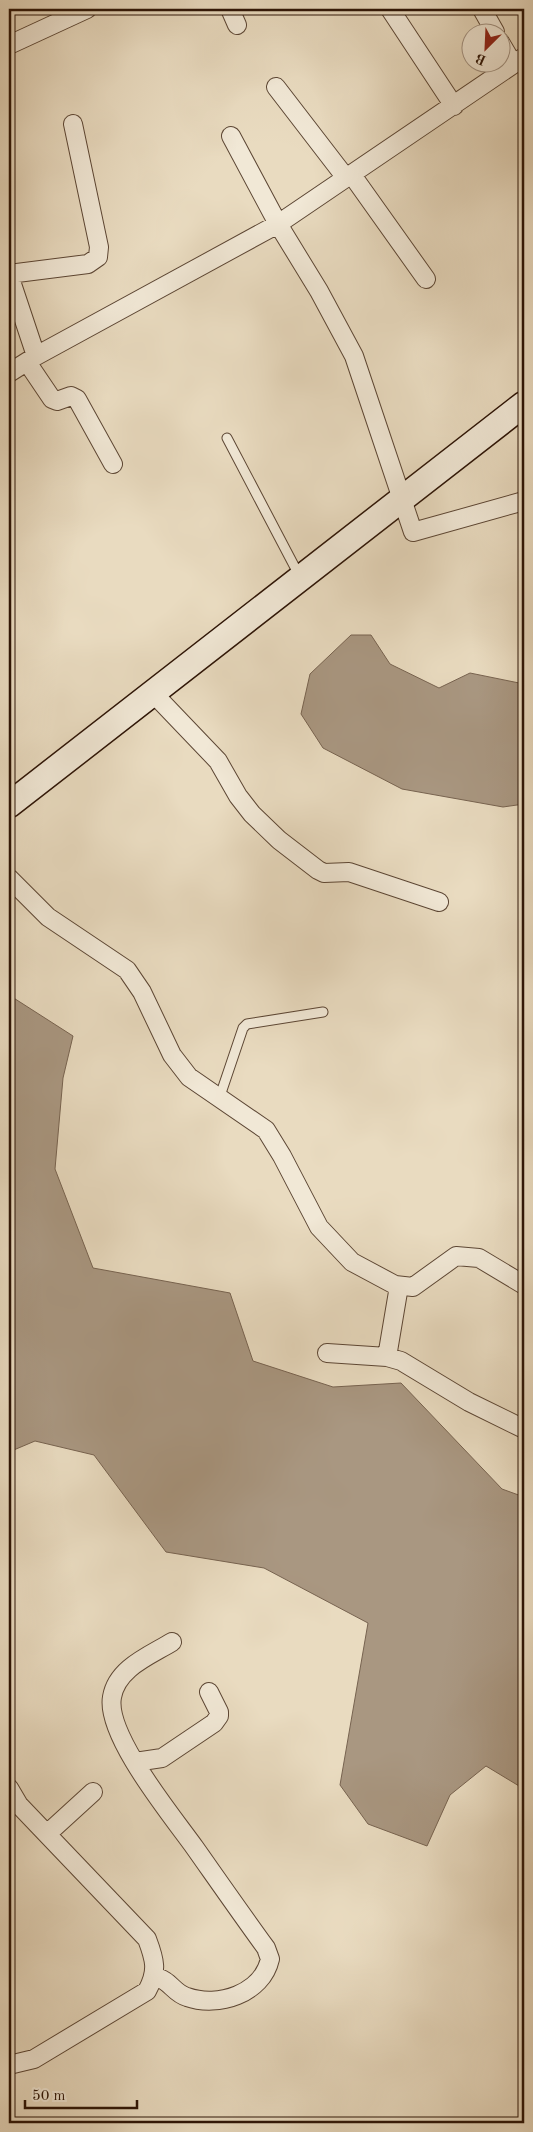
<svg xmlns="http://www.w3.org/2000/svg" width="533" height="2132" font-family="'Old Standard TT',serif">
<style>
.water{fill:#a99781;stroke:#776350}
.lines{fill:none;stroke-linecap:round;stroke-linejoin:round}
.lane-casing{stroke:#5c4634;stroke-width:11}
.street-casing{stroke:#5c4634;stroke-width:20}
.secondary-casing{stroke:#2d1406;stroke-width:28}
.lane{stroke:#f1e8d6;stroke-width:9}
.street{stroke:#f1e8d6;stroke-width:18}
.secondary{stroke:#f1e8d6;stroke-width:25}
</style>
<rect width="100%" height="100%" fill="#e9dbc0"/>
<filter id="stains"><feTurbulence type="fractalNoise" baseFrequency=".004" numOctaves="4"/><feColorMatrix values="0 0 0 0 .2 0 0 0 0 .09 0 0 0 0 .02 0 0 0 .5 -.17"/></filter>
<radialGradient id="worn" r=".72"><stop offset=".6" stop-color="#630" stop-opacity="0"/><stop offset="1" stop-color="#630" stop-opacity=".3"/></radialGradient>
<path class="water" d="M351,635H371L390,664L439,688L470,673L524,684V804L503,807L402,789L323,748L301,714L310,674Z
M9,995L73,1036L63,1078L55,1169L93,1268L230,1293L253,1361L333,1387L401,1383L502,1489L524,1497V1789L486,1766L450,1795L427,1846L368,1824L340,1785L368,1623L264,1568L166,1552L94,1455L35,1441L9,1452Z"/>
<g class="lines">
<defs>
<path id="lane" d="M227,438L300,577
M219,1099L243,1028L247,1024L323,1012"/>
<path id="street" d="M230,9L237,25
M390,9L454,106
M482,9L495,32
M500,42L513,64
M9,45L87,9
M276,87L346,178
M231,136L278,224L319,291L354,356L413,532L524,501
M352,175L426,279
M9,274L88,264L98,257L99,247L73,124
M9,275L36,356
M27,362L52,399L57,401L71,396L77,399L113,464
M9,373L36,356L278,224L524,57
M153,693L218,761L238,796L252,814L279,840L318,870L324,873L349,872L439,902
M9,878L48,917L127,970L142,992L172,1055L189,1077L266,1130L282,1156L319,1227L352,1262L395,1285L413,1287L456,1256L479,1258L524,1285
M327,1353L387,1357L401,1361L469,1402L524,1429
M387,1357L399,1286
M135,1762L162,1758L214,1723L219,1716V1712L209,1692
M9,1788L19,1805L147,1939C155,1960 158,1971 147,1991L34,2059L9,2065
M47,1834L93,1792
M154,1977C170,1979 173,1993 187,1997C218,2008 262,1994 270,1959L266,1948C242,1915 219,1882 195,1848C173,1817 105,1735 112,1697C117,1668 149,1656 172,1642"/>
<path id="secondary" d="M9,805L524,404"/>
</defs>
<use href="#lane" class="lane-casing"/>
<use href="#street" class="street-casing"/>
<use href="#secondary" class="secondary-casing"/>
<use href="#lane" class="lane"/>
<use href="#street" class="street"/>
<use href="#secondary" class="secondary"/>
</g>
<rect width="533" height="2132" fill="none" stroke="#e9dbc0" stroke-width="30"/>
<rect x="10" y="10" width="513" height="2112" fill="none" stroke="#2d1406" stroke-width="2.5"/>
<rect x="15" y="15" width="503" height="2102" fill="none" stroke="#2d1406"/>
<g transform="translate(486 48) rotate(204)"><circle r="24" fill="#f1e8d6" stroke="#a39383"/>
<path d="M0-4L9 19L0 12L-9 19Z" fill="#8f2418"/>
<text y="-8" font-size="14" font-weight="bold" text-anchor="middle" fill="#2d1406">B</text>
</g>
<path d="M25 2100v8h112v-8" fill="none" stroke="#2d1406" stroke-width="2.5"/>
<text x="32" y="2100" font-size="15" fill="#2d1406" stroke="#f1e8d6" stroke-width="4" paint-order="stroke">50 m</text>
<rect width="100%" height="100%" filter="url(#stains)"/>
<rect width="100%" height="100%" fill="url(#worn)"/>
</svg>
